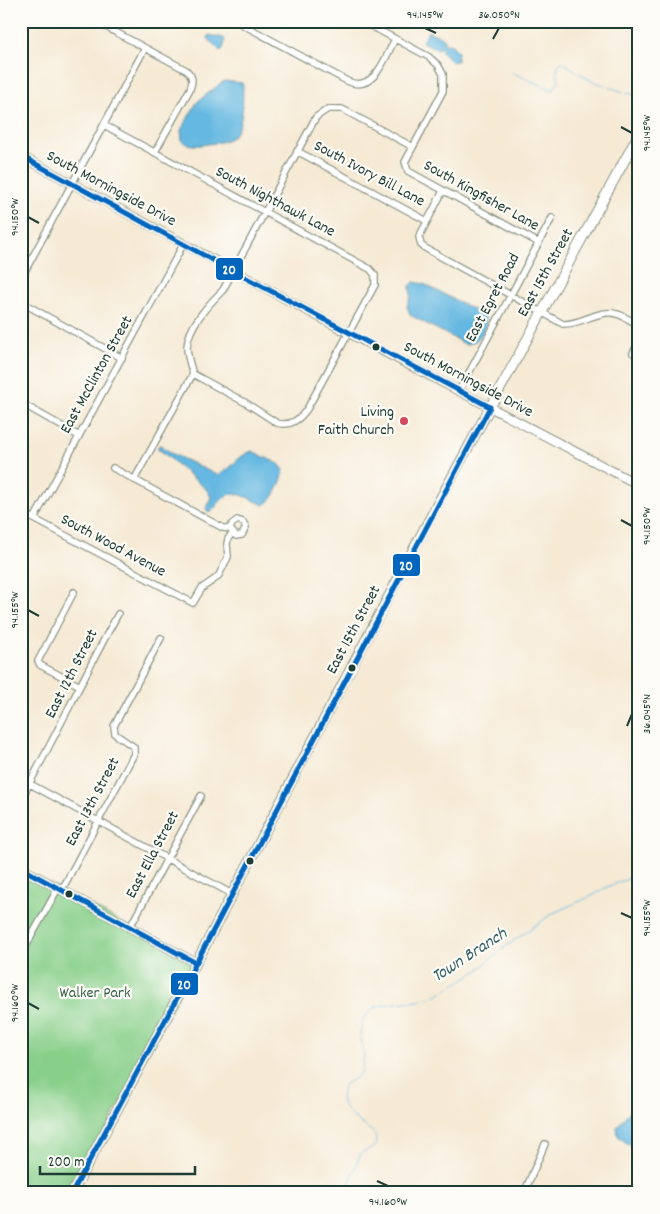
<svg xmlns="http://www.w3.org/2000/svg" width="660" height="1214" font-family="Dekko,sans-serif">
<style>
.green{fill:#88cf8a;stroke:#54865f}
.water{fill:#65b8e1;stroke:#427a8a}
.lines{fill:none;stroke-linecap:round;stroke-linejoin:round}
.stream{stroke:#65b8e1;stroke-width:1}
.street-casing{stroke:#8a9484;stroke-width:8}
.secondary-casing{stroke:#8a9484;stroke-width:10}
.primary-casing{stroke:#8a9484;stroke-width:11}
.street{stroke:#fff;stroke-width:5.5}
.secondary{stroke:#fff;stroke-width:8}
.primary{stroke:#fff;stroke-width:9}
.bus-1-casing{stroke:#fdfcf7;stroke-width:9}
.bus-1{stroke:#0065bd;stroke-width:5}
.ticks{fill:none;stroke:#1f3d34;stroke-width:2}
.bus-dot{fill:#1f3d34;stroke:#fdfcf7;stroke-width:2}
.poi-dot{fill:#d1495b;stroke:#fdfcf7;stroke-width:2}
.labels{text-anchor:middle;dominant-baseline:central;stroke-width:4.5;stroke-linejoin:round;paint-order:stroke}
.street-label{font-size:16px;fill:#1f3d34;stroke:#fdfcf7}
.poi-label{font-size:16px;fill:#1f3d34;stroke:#fdfcf7;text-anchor:end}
.park-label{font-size:16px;fill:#39624a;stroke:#fdfcf7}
.water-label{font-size:18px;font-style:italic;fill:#346268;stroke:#fdfcf7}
.line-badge{stroke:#fdfcf7;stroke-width:2}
.badge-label{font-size:14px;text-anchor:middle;font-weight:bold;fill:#fff}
.neatline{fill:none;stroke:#1f3d34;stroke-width:2}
.ticks-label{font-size:12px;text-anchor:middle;fill:#1f3d34}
</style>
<rect width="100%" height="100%" fill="#fdfcf7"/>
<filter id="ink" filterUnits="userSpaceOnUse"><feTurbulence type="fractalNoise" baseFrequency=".02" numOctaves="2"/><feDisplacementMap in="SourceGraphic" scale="10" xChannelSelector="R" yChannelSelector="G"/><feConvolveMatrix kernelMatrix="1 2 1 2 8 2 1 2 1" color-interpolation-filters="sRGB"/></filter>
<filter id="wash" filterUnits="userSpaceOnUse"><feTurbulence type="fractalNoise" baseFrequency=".0096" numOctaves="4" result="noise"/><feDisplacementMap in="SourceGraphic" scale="20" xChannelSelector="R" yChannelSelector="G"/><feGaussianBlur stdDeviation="1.12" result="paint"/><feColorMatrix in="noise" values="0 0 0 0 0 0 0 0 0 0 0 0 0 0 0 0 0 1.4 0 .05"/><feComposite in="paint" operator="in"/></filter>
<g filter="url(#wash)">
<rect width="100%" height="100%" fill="#f6ead5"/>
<path class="green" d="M21,868L196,963L72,1193H21Z"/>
<path class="water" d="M428,31L444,38V44H451L458,52L457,61L452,62L442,52V47L438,49L422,42Z
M209,35L224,38L225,41L223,49L220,51L214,45L208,38Z
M225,81L242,83L243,86C242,101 245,128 230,138C224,142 215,143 208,144C199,146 189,146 182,141L181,130L197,102L221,83Z
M414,282L424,284L484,315C491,325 478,345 465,344L410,315L407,306L411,296L410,286Z
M161,445L171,453L217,475C233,470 236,456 252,451L279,464L284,470C282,481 275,500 264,505C253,501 236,488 225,497C219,501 216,507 211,512L207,511L206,508L211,497L207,490L161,451L158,449V446Z
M639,1110V1153L618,1136L617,1127L628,1113Z"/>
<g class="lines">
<path class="stream" d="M513,73L553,90L559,81C557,74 555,66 562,62L590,80L626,93L639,95
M21,1182L40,1193
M345,1193L361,1153C373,1147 378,1149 375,1134C360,1120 331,1109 345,1084L356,1078L362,1071L364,1054L360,1035L363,1019L370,1011L375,1007L393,1003L418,1001L432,997L444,991L477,971L501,950L553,913L592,896L609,886L630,878L639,872"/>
</g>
</g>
<g filter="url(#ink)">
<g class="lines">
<defs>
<path id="street" d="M95,21L186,70C193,76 193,81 190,89L155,152
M236,21L347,81C374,94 385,58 395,39
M362,21L429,57L438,65L443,74V91L405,162L408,171L539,243
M104,125L370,269L375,275V285L307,409C300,419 290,427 277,423L246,403L193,374
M297,151L427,221
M443,191L419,237L421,245L425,248L563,324C581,325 600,308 617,314C625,316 632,322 639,325
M21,286L25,271L145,48
M21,302L122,358
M633,353L639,342
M458,391L463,384L552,218
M21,403L79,436
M113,468L223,528L230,529L236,536L242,535L246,527L243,522L237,520L232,524L230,529
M134,480L193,374C190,365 187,356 187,347C188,326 209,304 223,290L316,117L328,109H342L413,147
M21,512L193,603L202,588L215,579L219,575L228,557L227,544L228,539L232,533
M34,519L184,243
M74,592L38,661L40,665L80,686
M21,779L232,894
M21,799C55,738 84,675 118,614
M130,927L201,796
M21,955L56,892L65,884L134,754V747L115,734L114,726L161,638
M524,1193L545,1144"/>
<path id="secondary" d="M21,156L371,345L639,485
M21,868L196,963"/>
<path id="primary" d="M72,1193L196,963L439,501L639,134"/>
</defs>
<use href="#street" class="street-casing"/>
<use href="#secondary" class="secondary-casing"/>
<use href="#primary" class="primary-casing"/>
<use href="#street" class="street"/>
<use href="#secondary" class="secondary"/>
<use href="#primary" class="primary"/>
<defs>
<path id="bus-1" d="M21,156L233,271L490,407L196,963L72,1193
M21,868L196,963"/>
</defs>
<use href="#bus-1" class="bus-1-casing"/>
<use href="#bus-1" class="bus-1"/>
</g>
</g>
<path class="ticks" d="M425,28L436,33M493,39L499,28M621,127L632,133M28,217L39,223M621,520L632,526M28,610L39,616M627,726L632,714M621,913L632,918M28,1003L39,1009M377,1181L388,1186"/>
<g class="bus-dot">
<circle cx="376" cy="347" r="4.5"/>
<circle cx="352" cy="668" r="4.5"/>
<circle cx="250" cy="861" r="4.5"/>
<circle cx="69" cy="894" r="4.5"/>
</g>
<circle class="poi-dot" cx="404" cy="421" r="5"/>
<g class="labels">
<g class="street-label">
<text transform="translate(369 174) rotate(28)">South Ivory Bill Lane</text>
<text transform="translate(111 189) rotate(28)">South Morningside Drive</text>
<text transform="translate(481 196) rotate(29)">South Kingfisher Lane</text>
<text transform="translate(275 202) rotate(28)">South Nighthawk Lane</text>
<text transform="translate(546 273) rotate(-61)">East 15th Street</text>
<text transform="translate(493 298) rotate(-62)">East Egret Road</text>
<text transform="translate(97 375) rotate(-61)">East McClinton Street</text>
<text transform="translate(468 380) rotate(28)">South Morningside Drive</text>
<text transform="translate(113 546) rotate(28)">South Wood Avenue</text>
<text transform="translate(354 630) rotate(-62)">East 15th Street</text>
<text transform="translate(72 674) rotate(-63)">East 12th Street</text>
<text transform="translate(93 802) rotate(-62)">East 13th Street</text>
<text transform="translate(153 855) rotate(-62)">East Ella Street</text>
</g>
<g class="poi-label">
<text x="394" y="412">Living<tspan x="394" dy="18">Faith Church</tspan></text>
</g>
<g class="park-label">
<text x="95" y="993">Walker Park</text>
</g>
<g class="water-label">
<text transform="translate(470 956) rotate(-33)">Town Branch</text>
</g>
</g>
<g class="line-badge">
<rect x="215" y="257" width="29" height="24" rx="5" fill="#0065bd"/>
<rect x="392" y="553" width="29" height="24" rx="5" fill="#0065bd"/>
<rect x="170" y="972" width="29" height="24" rx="5" fill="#0065bd"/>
</g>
<g class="badge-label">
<text x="229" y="274">20</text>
<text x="406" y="570">20</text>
<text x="184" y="989">20</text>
</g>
<rect width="660" height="1214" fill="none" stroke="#fdfcf7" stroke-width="55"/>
<path d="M40 1166v8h155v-8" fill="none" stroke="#1f3d34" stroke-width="2.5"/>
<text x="48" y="1166" font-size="15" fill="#1f3d34" stroke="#fdfcf7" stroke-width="4" paint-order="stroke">200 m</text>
<rect x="28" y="28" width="604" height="1158" class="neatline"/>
<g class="ticks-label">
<text x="425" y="18">94.145°W</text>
<text x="499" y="18">36.050°N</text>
<text transform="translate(646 133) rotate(-90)" y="4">94.145°W</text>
<text transform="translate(14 217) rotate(-90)" y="4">94.150°W</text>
<text transform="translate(646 526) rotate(-90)" y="4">94.150°W</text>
<text transform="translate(14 610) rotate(-90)" y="4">94.155°W</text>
<text transform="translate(646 714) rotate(-90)" y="4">36.045°N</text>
<text transform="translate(646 918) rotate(-90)" y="4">94.155°W</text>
<text transform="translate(14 1003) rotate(-90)" y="4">94.160°W</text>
<text x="388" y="1205">94.160°W</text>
</g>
</svg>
